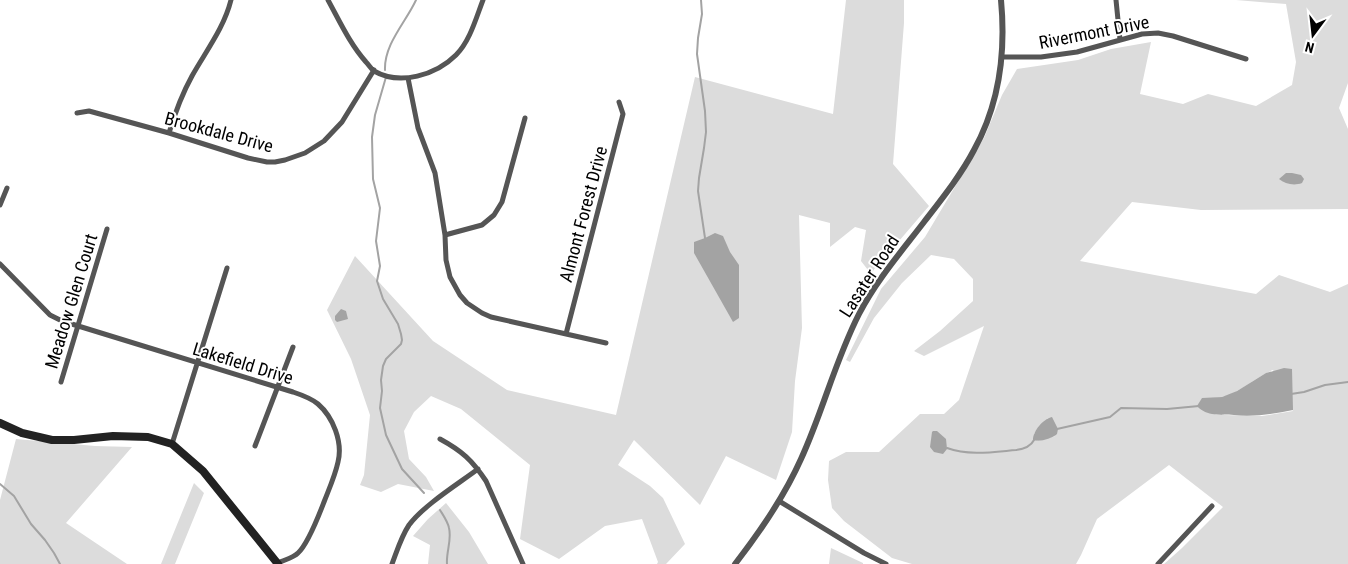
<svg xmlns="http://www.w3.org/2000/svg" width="1348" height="564" font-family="'Roboto Condensed',sans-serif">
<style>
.green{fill:#dcdcdc;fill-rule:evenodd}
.water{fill:#a3a3a3}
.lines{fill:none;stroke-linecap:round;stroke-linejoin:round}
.stream{stroke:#a3a3a3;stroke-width:2}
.minor{stroke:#555;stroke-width:5}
.tertiary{stroke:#555;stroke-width:6}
.secondary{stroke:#222;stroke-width:8}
.labels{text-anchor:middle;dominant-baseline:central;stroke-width:4;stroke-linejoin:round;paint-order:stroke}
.street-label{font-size:18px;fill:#000;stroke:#fff}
</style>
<rect width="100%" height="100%" fill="#fff"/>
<path class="green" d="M846,0H904V23L893,164L929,206L899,241L888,249L871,274L861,261L866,230L855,227L830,247V223L799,215L802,328L795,381L792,432L776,480L726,456L700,505L634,440L618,465L650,486L663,498L685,544L666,564H657L658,562L642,519L605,526L559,559L520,539L530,465L461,409L431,396L414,412L404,431L409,459L426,477L434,491L398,484L381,492L360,485L364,475L370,415L351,359L327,310L355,256L433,341L507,390L616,415L695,77L833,114Z
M1236,0H1348V83L1339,108L1348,129V209L1201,210L1132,202L1080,261L1256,294L1279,275L1330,292L1348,284V564H1164L1182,548L1223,507L1169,465L1097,519L1081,555L1076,564H912L892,558L844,521L832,508L828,480L829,461L846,452H879L920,414H944L959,400L984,326L924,356L914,351L940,331L973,301V279L954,259L931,255L902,283L874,318L850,362L846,360L881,289L925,237L984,138L1002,95L1017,69L1078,60L1111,49L1151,42L1140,94L1183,104L1208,94L1256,106L1292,85L1296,62L1286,4ZM1273,370L1293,411L1262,416L1224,415L1210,399C1213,398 1218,398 1222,397C1240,393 1255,377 1273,370ZM1048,418L1055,436L1037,441L1034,434L1037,429Z
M16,439L95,446L132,447L66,523L127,564H0V500Z
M194,483L204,493L175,564H161Z
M446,503L469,532L488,564H428L430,545L413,536L428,519Z
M831,548L863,563V564H829Z"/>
<path class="water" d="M1286,173H1292L1301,175L1304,179L1302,183C1294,186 1285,184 1279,179Z
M715,233L723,236L730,252L739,265V318L733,322L694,253V242L705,238Z
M341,309L346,311L348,319L337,322L335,320V316Z
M1284,368L1292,369L1293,410C1273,414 1254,417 1234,415C1221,414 1207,417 1197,406L1202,398L1222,397L1237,391L1266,373Z
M1052,417L1058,429L1057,434C1051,439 1040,442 1033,440C1033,431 1043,419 1052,417Z
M933,431H937L946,439L947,449L943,454L934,452L930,447L932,432Z"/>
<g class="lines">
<path class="stream" d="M701,0L702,14L698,38L697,54L705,111L706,132L704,148L699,178L698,191L705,238
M385,70C384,44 406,22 416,0
M386,77L375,115L372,137L373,179L380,208L376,241L380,266L377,281L383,299L398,324L401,334L402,340L401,344L386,359L383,366L381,380L382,391L380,408L386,435L402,469L424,493
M1291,394L1304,392L1325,385L1348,382
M1057,429L1110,417L1121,408L1167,409L1199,406
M947,448C969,456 993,452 1016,450C1024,449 1031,446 1034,440
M0,484L14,496L31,524L45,540L54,553L60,564
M440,510C443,515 448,522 449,528C452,540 446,552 447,564"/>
<path class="minor" d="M328,0C340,22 350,44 366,62C369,65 371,69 374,71C400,86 436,75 456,55C470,41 476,18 483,0
M1116,0L1120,40
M1002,57H1041L1077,52L1142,34L1158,33L1173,36L1246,59
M408,78L418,128L435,173L445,235L446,260L450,277L460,295L467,303L482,313L491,317L606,343
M77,113L89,111L169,133L248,158L267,162H275L285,160L305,153L324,141L342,122L374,70
M169,133C175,113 182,94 192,76C206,51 224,28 231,0
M0,205L7,188
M445,235L482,225L494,215L502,202L525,118
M0,264L50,315L62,321L293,392C302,395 311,398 318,404C333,417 343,442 338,462C335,476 329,489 324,502C319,515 308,544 298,553C293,558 284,560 278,563
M566,334L623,114L619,102
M61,382L107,229
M440,439C462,451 472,460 486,481L523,564
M172,444L227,268
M255,446L293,347
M779,501L864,553L886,564
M392,564C397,551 401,537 409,525C424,505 458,484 478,469
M1158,564L1212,506"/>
<path class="tertiary" d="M735,564C760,532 784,497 801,459C823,411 835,361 859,314C876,281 901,252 924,222C941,200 961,175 974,150C1000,103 1006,53 1001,0"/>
<path class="secondary" d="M0,423L22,433L52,440H74L113,436L148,437L172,444L203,471L278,564"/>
</g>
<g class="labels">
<g class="street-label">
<text transform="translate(1094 32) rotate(-11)">Rivermont Drive</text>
<text transform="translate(219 132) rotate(15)">Brookdale Drive</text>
<text transform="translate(583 214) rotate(-75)">Almont Forest Drive</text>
<text transform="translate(869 276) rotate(-57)">Lasater Road</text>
<text transform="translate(71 301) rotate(-73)">Meadow Glen Court</text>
<text transform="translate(243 363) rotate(17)">Lakefield Drive</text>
</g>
</g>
<g transform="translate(1313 35) rotate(195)" stroke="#ffffff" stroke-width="4" paint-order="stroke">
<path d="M0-4L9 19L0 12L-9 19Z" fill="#000000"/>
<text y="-8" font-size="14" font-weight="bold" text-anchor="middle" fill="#000000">N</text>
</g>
</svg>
